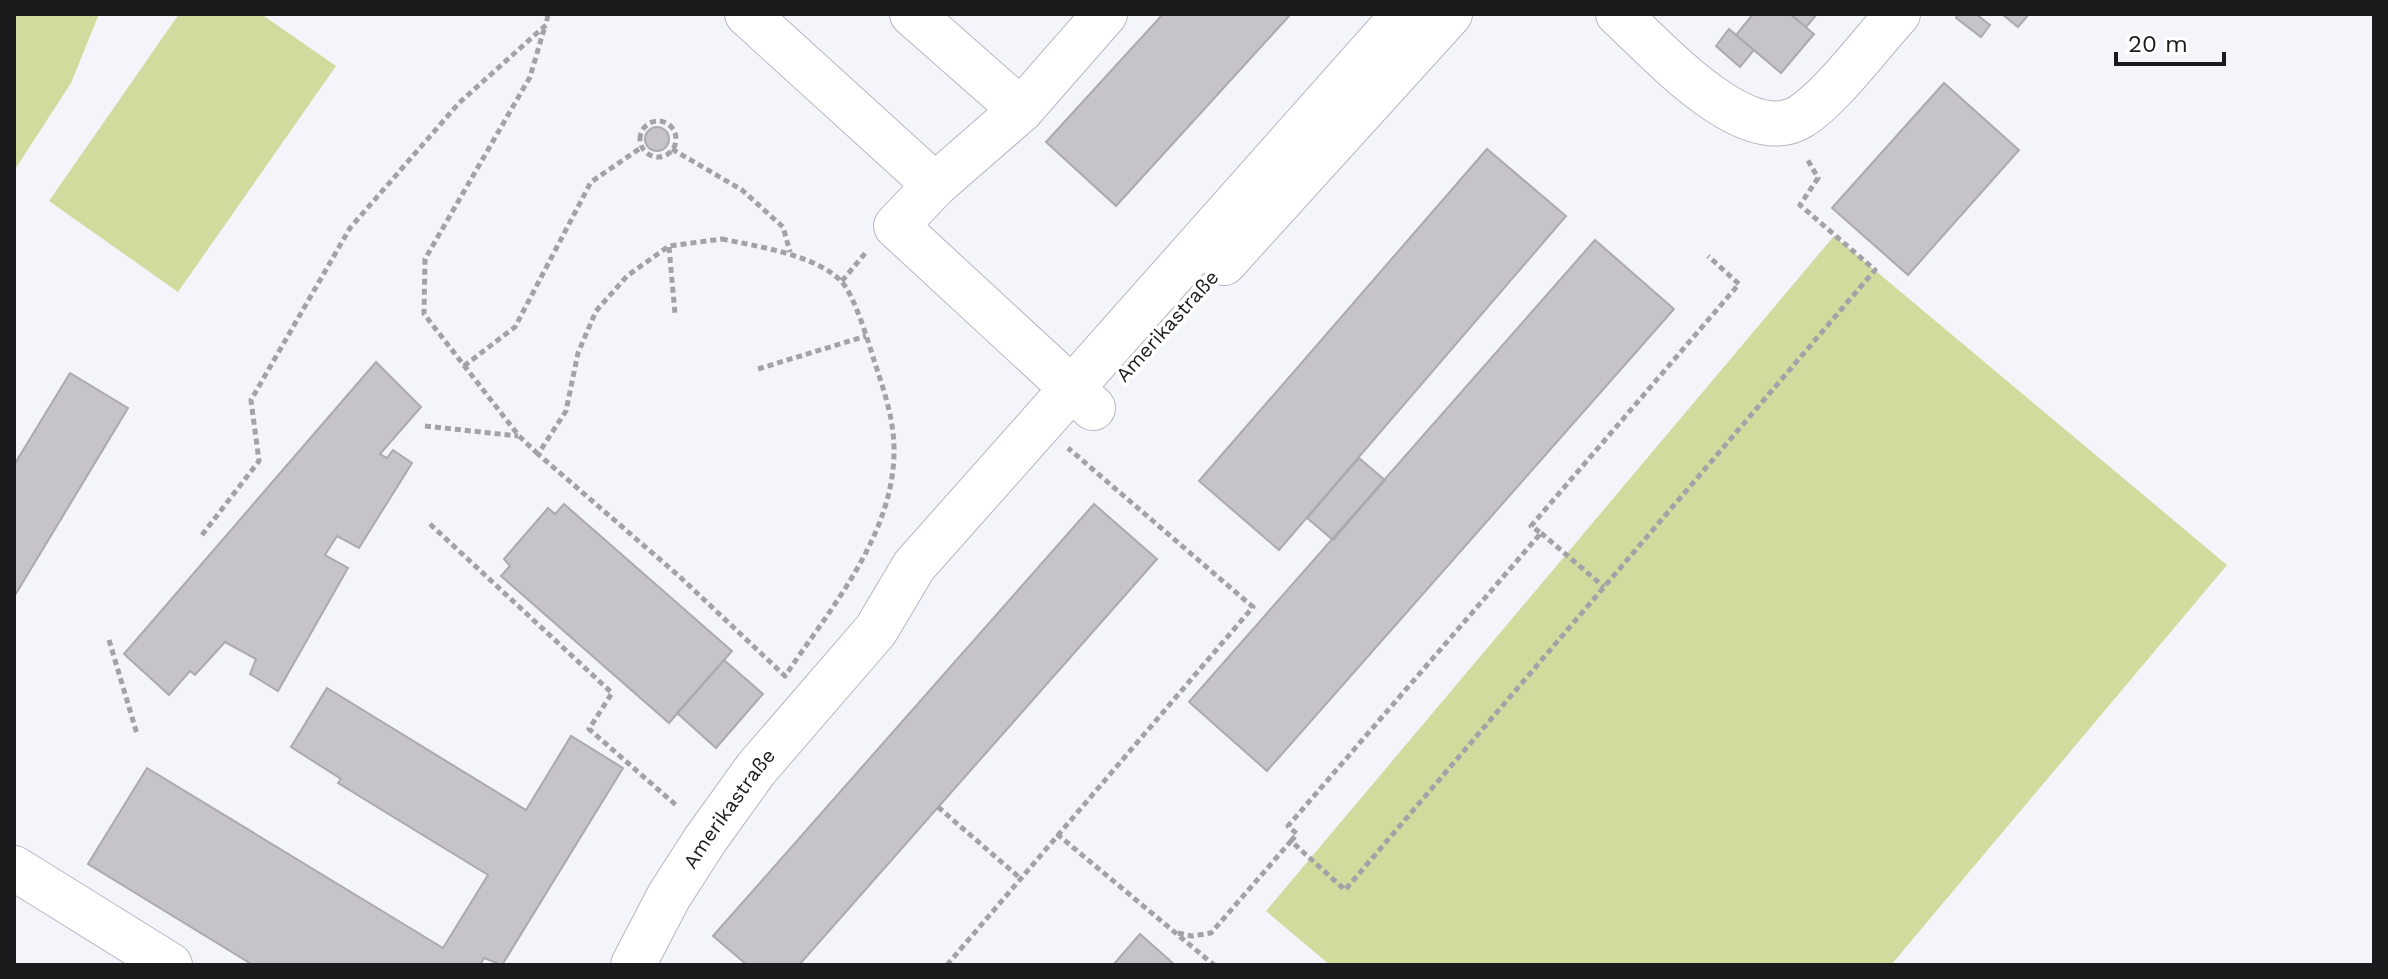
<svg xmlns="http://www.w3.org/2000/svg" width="2388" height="979" font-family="'Work Sans',sans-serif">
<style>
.green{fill:#cfdc9d}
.building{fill:#c6c3ca;stroke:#aca9b0;stroke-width:2}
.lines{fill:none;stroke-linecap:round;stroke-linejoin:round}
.minor-casing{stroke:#b8b7bf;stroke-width:46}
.path{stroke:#a2a2a8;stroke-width:5;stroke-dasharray:6 4;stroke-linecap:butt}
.minor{stroke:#fff;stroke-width:44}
.labels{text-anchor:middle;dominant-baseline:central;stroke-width:7;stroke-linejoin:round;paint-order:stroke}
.street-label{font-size:20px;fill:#1b1b1e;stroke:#fff}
</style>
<rect width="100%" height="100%" fill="#f4f4fb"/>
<path class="green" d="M14,14H99L71,83L14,171Z
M179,14H261L336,66L178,292L49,201Z
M1834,236L2227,565L1891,965H1330L1266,911Z"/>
<path class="building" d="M1163,14H1291L1116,206L1046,142Z
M1753,14H1790L1814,34L1781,73L1736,35Z
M1790,14H1817L1806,27Z
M1958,14H1976L1990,25L1981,37L1956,18Z
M2002,14H2029L2018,27Z
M1729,29L1754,50L1740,67L1716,46Z
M1944,83L2019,150L1908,275L1832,208Z
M645 139a12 12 0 1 1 24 0a12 12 0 1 1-24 0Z
M1487,149L1566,216L1279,550L1199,481Z
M1595,240L1674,309L1267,771L1189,702Z
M376,362L421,407L380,454L387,458L393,450L412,463L359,548L337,536L325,555L348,568L278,691L250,674L256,659L225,642L195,675L190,671L169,695L124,654Z
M70,373L128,408L14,597V465Z
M1359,458L1385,480L1333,540L1307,518Z
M564,504L732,651L669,723L501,576L510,566L504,559L548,508L555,514Z
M1094,504L1157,559L799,965H747L713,936Z
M724,660L763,694L716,748L677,713Z
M327,688L526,810L571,736L623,768L502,965L484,958L480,965H253L88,864L147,768L443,948L488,875L338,783L341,779L291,747Z
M1140,934L1175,965H1113Z"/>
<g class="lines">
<defs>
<g id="minor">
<path d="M747,14L935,185"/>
<path d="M912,14L1021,110"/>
<path d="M1618,14C1657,49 1745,150 1800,117C1831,98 1872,42 1898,14"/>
<path d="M1224,263L1450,14"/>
<path d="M1093,408L896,226L935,185L1021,110L1105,14"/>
<path d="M14,868L170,965"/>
<path id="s1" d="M633,965L669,896L705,840L756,769L876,630L914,566L1404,14"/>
</g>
</defs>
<use href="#minor" class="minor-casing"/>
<path class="path" d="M640 139a18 18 0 1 1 36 0a18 18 0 1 1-36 0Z
M672,149L742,190L783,227L790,252
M722,239C756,246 816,255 841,281C854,294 868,341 874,360C883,388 894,418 894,449C895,534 830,609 785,676L679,576L538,454L566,411L578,353L596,311L627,276L669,246Z
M669,247L675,314
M842,281L867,251
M464,366L515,327L591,182L642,147
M758,369L866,336
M425,426L518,436
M538,454L519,436L424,314L425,259L530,77L545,26
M430,524L612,693L589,729L677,806
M1541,533L1604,587
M202,535L259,461L251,400L350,228L459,103L546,25L548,14
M109,640L137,734
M938,807L1020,878
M1057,834L1214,965
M1291,841L1297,834L1288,826L1541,533L1531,526L1739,284L1708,256
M1178,933L1192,936L1211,933L1291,841L1345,890L1875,270L1800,205L1818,178L1806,157
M947,965L1253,607L1068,448"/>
<use href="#minor" class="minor"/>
</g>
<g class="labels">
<g class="street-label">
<text transform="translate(1167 326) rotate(-48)">Amerikastraße</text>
<text stroke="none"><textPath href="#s1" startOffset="184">Amerikastraße</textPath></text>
</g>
</g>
<rect width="2388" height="979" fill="none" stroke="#1b1b1e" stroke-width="32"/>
<path d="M2116 52v12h108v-12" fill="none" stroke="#1b1b1e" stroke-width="4"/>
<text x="2128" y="52" font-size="24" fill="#1b1b1e" stroke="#ffffff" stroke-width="6" paint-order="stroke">20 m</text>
</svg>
